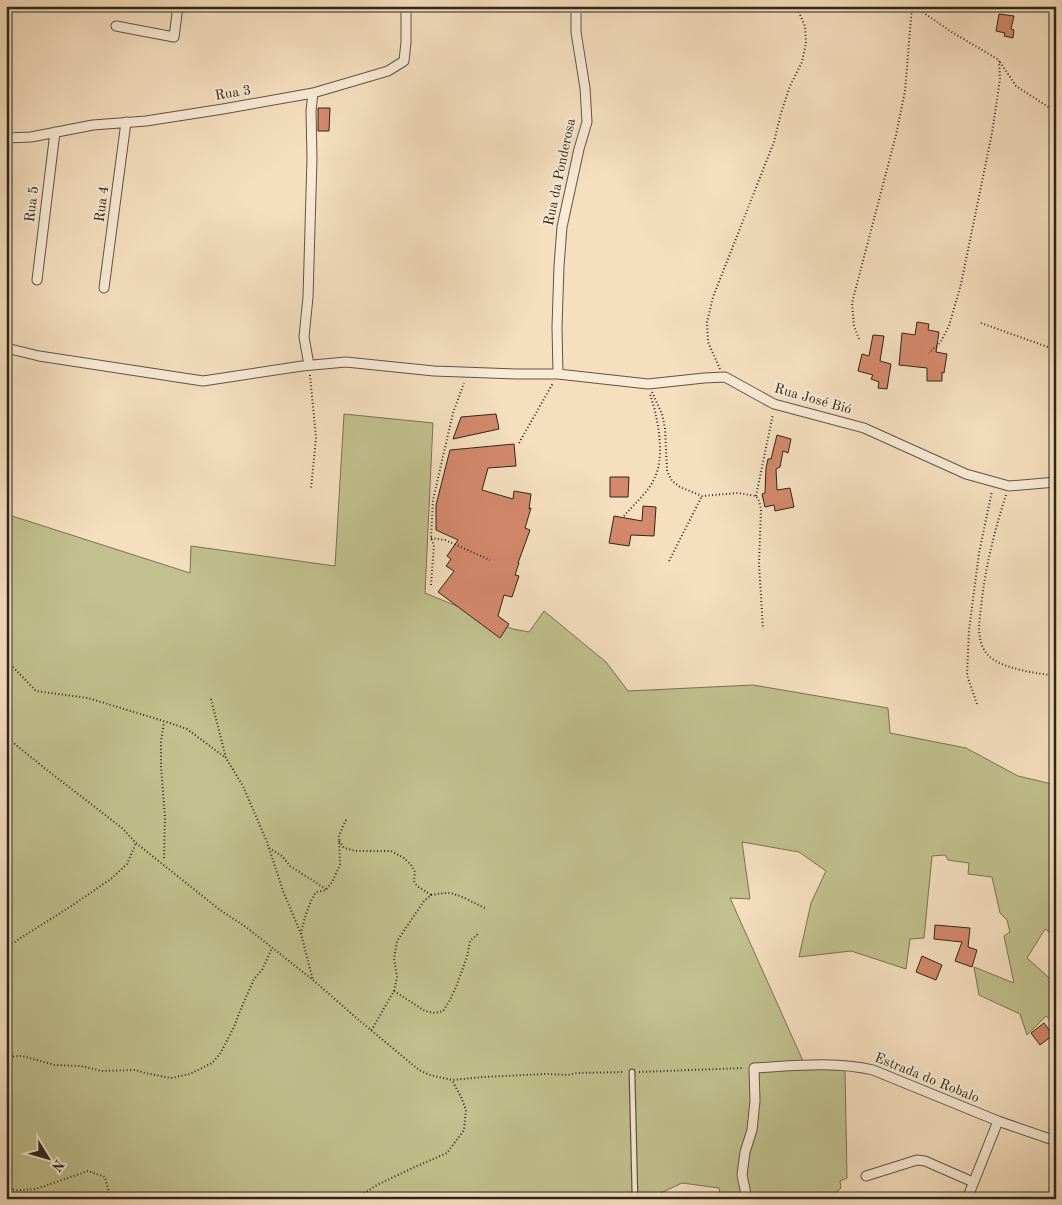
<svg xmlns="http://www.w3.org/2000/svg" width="1062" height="1205" font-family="'Old Standard TT',serif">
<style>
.green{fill:#c1c08e;stroke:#787254}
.building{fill:#d4896d;stroke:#2e251b}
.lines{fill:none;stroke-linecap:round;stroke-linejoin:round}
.lane-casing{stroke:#605444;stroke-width:7}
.street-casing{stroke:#605444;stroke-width:11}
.path{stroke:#2e251b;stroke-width:2;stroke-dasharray:1 2.5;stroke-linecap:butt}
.lane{stroke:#f8ead5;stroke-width:4.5}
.street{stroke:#f8ead5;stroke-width:9}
.labels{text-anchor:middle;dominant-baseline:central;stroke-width:4;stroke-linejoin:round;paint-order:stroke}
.street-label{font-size:14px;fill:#2e251b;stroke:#f8ead5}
</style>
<rect width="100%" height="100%" fill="#f5dfbf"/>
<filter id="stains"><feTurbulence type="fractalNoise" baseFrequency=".004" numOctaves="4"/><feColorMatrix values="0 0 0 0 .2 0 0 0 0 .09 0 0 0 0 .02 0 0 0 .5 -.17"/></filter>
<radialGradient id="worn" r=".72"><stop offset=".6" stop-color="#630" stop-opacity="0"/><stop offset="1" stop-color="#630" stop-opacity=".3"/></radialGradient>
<path class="green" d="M344,414L433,423L425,593L513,629L529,632L544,611L606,662L628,691L753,685L888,708L890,733L966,748L1018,776L1056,785V937L1045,929L1027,958L1056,984V1027L1046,1016L1027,1035L1020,1014L979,995L974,967L1014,983L1004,936L1010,932L1007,920L1000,913L992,877L968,874L969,863L948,860L945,855L932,856L924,938L910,939L906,969L851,951L799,957L811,903L826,871L799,852L742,842L750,899L730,898L803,1061L845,1069L847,1178L840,1181L841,1188L829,1199H721L719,1188L682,1183L648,1199H6V514L190,573L191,546L335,566Z"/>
<path class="building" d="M999,14L1014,16L1011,29L1014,30L1013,38L1004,36L1005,33L996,31Z
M318,108H330L329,131H318Z
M917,322L929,324L928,330L939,332L936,352L947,354L944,373L942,372V381H927V368L899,365L902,333L915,335Z
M873,335L884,336L880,361L891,364L887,389L878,388L879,382L871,379L873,375L858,371L862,354L869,356Z
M496,414L499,429L453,439L461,417Z
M777,435L791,439L788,453L783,451L780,467L776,469L777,490L790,488L794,507L775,511L774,505L765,507L762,494L765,493L766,468L768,459H771Z
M514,444L516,466L488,468L482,490L513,499L514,491L531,494L529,509L531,508L525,528L530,530L518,563H519L515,575L519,576L512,597L504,595L498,616L509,624L500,638L438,592L454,571L446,566L451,559L447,556L458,540L436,530V505L450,450Z
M610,477H629L628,497H610Z
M643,506L656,507L654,536L631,535L629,546L609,543L614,516L642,521Z
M935,925L970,928L968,947L977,950L972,967L955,961L962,942L934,939Z
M922,956L942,965L936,980L916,972Z
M1044,1023L1053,1035L1040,1045L1031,1033Z"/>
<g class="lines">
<defs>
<path id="lane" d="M632,1072L635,1199"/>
<path id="street" d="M116,26L174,37L178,6
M6,138L31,137L93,125L146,121L223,109L313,93L388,71L404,61L406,42V6
M37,280L55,132
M104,288L126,122
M6,348L39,356L203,381L302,366L346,362L434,371L517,374H558L648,384L704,378L725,377L774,404L864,428L966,474L1009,486L1056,482
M309,365L304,337L308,297L312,159L311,111L313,93
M558,374L557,327L559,266L562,227L579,149L587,122L585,88L576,32V6
M866,1176L917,1160L925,1161L973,1182
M747,1199L742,1175L745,1152L752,1130L755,1101L754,1068C793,1066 834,1061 873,1070L998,1121L1056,1141
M967,1199L998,1121"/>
</defs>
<use href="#lane" class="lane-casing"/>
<use href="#street" class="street-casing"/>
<path class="path" d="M914,6L950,31L999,60L1000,79L992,133L961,284L949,326L940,343L929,353
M1000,62L1016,86L1056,112
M981,323L1056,350
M859,339L854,326L852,303L896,135L905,91L912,6
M720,369L708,342L707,322L713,297L774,142L781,113L790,86L802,62L806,43L805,26L796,6
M310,375L316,438L311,489
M652,392L662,414L665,428L667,471L672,481L680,487L702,496L738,493L756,496L759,501L761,509L759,564L763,629
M519,443L553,383
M1006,495C994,532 985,569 981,607C980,617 978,628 980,637C980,643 984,651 988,655C1001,669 1036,673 1056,676
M756,496L773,414
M624,516C634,504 649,492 655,477C663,460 660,434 656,416C655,409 652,401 650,394
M431,538L445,540L490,560
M669,561L702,496
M431,585L434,545L431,538L433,500L453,413L464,383
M6,659L11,665L36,691L88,698L170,723L187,729L226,758
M6,664L11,665
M211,699L226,758L243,786L267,842L283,891L301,934L313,980
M977,704L967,675L969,630L979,553L992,491
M6,737L47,770L122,828L136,843L220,910L246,927L313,980L360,1021L419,1070L430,1075L452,1080L483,1077L546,1074L568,1075L577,1073L624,1072
M339,841L344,848L356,851H391L404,858L411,865L415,872L414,881L417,886L431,895L424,901L397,941L394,959L397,977L394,991L371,1031
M269,848L282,856L290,866L326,889
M164,858L165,817L161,766V741L164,722
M431,895C437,894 442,893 448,893C457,893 476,904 485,908
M301,934C304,919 308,905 316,892L326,890L332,882L340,865L339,836L343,826L347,818
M6,948L19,939L73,905L112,878L127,864L136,843
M394,991L425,1011L435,1013L443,1011L450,1000L456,987L467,957L470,941L479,933
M6,1057L22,1056L55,1065L81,1066L102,1071L136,1070L145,1073L171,1078L190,1074L212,1063L220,1054L234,1027L240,1011L254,979L262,970L272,948
M639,1072L744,1068
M6,1189L19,1190L36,1189L88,1171L105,1177L109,1192L102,1199
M355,1199L377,1185L417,1166L447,1153L464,1130L466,1110L461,1097L452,1080"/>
<use href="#lane" class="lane"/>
<use href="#street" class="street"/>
</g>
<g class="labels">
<g class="street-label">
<text transform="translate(233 93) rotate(-10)">Rua 3</text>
<text transform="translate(560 172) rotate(-78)">Rua da Ponderosa</text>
<text transform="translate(32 204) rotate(-83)">Rua 5</text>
<text transform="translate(102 204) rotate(-82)">Rua 4</text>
<text transform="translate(813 399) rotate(16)">Rua José Bió</text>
<text transform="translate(927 1078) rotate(22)">Estrada do Robalo</text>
</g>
</g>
<rect width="1062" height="1205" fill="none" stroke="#f5dfbf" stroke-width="25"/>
<rect x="8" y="8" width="1047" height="1190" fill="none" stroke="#2e251b" stroke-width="2.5"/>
<rect x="12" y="12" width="1037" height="1180" fill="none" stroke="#2e251b"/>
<g transform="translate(48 1158) rotate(127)" stroke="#f8ead5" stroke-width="4" paint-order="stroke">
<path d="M0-4L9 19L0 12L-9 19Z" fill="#2e251b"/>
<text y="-8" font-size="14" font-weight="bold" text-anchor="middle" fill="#2e251b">N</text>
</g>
<rect width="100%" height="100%" filter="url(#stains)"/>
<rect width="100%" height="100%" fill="url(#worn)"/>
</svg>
